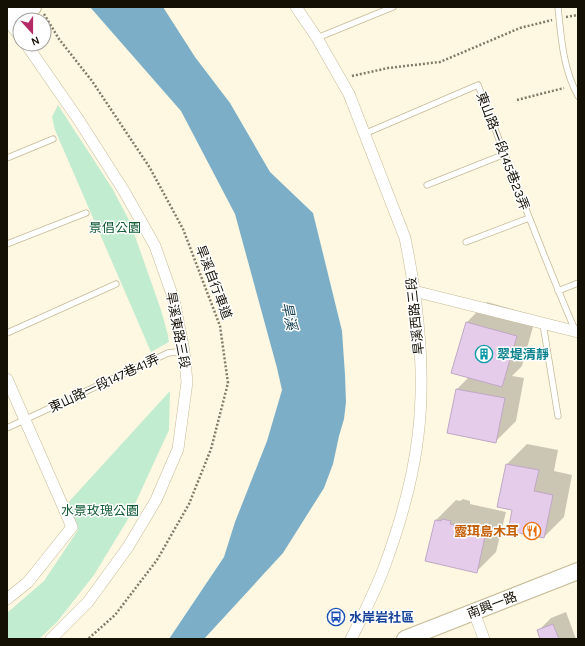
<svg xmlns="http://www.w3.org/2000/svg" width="585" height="646" font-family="Karla,'Noto Sans TC',sans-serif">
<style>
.green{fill:#c2eccf}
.water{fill:#7cafc7}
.shadow{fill:#0003}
.building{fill:#e5cceb;stroke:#c0a8c5}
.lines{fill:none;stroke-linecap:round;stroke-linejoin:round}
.lane-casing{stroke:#c5ba97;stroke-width:7}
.street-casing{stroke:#c5ba97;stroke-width:12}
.secondary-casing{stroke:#c5ba97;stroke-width:18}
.path{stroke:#807b6a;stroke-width:2.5;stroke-dasharray:2 2;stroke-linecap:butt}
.lane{stroke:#fff;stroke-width:5.5}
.street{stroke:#fff;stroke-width:11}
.secondary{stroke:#fff;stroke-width:16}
.labels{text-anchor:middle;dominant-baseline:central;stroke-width:3;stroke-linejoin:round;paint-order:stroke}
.street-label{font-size:13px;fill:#141004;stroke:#fff}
.park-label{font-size:13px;fill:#125c36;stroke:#fff}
.culture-label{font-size:13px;font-weight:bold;fill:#0d838f;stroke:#fff;text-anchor:start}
.food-label{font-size:13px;font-weight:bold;fill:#c56008;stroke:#fff;text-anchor:end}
.transit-label{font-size:13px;font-weight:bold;fill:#164399;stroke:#fff;text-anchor:start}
.water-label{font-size:14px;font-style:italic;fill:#113e50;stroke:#fff}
</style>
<rect width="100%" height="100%" fill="#fef7e1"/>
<path class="green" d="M58,105L112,188L130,222L160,307L168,335L169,342L151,352L55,130L52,117Z
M170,391L169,430L128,519L94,575L57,622L39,639H7V613L44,581L78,530L66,505Z"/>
<path class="water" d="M90,7H163L195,57L230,103L270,172L313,213L342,331L345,375L346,402L344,419L339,436L333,464L324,488L283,553L204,639H169L224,557L235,522L267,441L282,390L277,368L235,214L181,111Z"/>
<path class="shadow" d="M487,302L536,316L522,366L512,376L524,378L516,421L495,442L457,389L469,377L453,372L467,322Z
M527,444L558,450L554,471L572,475L564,517L544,537L513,509L498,506L507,464Z
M463,499L470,501V504L506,512L496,552L476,572L436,520L456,500L460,501Z
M566,612L576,639H541L538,631L551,618Z"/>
<path class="building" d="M466,322L517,336L502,387L451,373Z
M456,389L505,398L496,443L447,433Z
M506,464L539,470L534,491L553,495L544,538L508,531L512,510L497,507Z
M442,519L451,521L450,524L486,532L477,573L425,561L435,520L441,521Z
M553,624L559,639H540L537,630Z"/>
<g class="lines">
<defs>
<path id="lane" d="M558,7C561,37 563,69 578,96
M317,38L393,7
M364,134L478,85C510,167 540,249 575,330
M7,158L53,139
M427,185L505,154
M466,242L529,218
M7,244L86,213
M558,291L578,283
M543,324L558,416
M7,333L116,284
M7,428L168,353L184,351"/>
<path id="street" d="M296,7L317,38L349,94L405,238C418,302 426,371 418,436C413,479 400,524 385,565C376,590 363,615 351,639
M7,20L20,36
M26,44L78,119L124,191L155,246L174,300L184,351L187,382L178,449L156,500L128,547L88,602L51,639
M414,291L578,332
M7,379L72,527L28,582L7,599
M474,612L484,639"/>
<path id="secondary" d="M7,16L33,7
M405,639L578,571"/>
</defs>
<use href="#lane" class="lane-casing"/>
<use href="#street" class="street-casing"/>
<use href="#secondary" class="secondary-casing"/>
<path class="path" d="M44,14L59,39L92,81L150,168L183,229L220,326L228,383L211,449L189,504L157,560L115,615L88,639
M566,17L578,15
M352,76L388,68L440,62L520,28L552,20
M517,100L564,88"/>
<use href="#lane" class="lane"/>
<use href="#street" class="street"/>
<use href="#secondary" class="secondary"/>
</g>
<defs>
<symbol id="building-ring" viewBox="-11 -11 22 22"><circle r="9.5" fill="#fff" stroke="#0f9aa8" stroke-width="1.5"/><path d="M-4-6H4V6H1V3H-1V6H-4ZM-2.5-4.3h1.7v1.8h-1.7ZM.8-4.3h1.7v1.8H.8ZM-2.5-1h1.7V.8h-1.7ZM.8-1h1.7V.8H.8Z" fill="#0f9aa8"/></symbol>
<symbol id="restaurant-ring" viewBox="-11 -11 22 22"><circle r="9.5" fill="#fff" stroke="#e8710a" stroke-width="1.5"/><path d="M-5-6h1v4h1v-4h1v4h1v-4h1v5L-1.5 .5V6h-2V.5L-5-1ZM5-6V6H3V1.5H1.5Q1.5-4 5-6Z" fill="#e8710a"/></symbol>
<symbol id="bus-ring" viewBox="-11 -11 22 22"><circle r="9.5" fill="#fff" stroke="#1a4fb4" stroke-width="1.5"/><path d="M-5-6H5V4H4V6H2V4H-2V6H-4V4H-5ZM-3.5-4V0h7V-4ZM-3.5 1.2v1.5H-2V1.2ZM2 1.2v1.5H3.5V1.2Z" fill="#1a4fb4"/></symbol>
</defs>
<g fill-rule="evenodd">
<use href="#building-ring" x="474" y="344" width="20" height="20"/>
<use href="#restaurant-ring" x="522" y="521" width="20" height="20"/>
<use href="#bus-ring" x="326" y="607" width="20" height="20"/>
</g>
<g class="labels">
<g class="street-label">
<text transform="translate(503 151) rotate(69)">東山路一段145巷23弄</text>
<text transform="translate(214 282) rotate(69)">旱溪自行車道</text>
<text transform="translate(415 316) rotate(-96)">旱溪西路三段</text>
<text transform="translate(178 330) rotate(79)">旱溪東路三段</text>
<text transform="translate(104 383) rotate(-25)">東山路一段147巷41弄</text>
<text transform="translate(492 605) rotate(-21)">南興一路</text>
</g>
<g class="park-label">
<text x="115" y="227">景倡公園</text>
<text x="100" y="510">水景玫瑰公園</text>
</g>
<g class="culture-label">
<text x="497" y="354">翠堤清靜</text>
</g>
<g class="food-label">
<text x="519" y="531">露珥島木耳</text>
</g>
<g class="transit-label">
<text x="349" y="617">水岸岩社區</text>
</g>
<g class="water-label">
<text transform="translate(289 316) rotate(78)">旱溪</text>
</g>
</g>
<rect width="585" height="646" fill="none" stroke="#141004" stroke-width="16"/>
<g transform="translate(32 32) rotate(159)"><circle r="19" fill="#ffffff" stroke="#a19f9b"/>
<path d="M0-3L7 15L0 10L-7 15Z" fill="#b52a66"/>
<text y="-6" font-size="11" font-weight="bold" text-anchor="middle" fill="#141004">N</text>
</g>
</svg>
